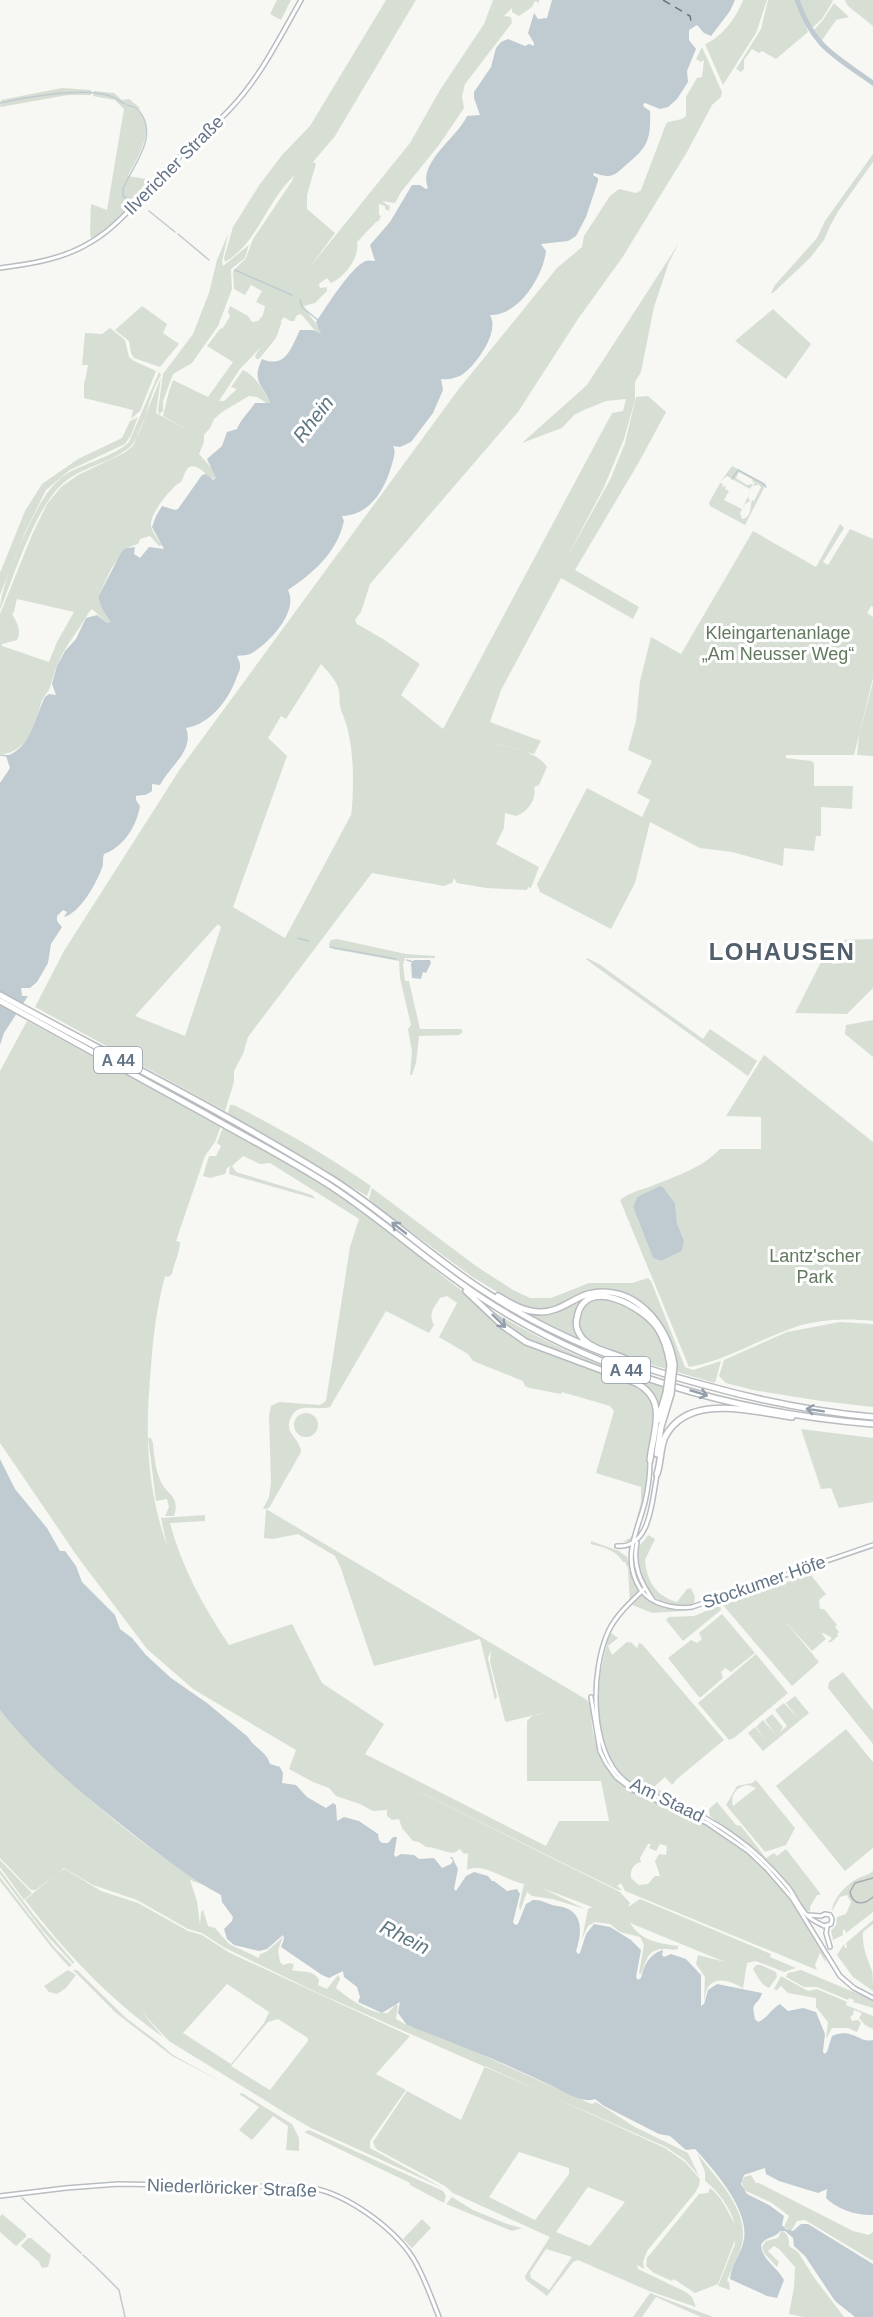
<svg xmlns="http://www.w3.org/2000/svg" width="873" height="2317" font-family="Helvetica,sans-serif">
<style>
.green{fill:#d7dfd4;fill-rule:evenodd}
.water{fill:#c0cbd1}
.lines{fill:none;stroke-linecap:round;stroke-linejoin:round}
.stream{stroke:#c0cbd1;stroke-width:1.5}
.river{stroke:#c0cbd1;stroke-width:5}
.ferry{stroke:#5f7783;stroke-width:1.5;stroke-dasharray:8 6;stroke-linecap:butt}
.secondary-casing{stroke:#b8bdc2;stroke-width:6}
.highway-casing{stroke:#b8bbbf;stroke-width:8}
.secondary{stroke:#fff;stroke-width:3}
.highway{stroke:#fff;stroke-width:5}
.tram{stroke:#a6abb2;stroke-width:1.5}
.highway-bridge-casing{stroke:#b8bbbf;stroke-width:8;stroke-linecap:butt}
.highway-bridge{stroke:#fff;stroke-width:5}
.oneway{stroke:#929eab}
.labels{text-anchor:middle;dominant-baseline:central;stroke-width:6;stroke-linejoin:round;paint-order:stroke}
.shield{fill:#fff;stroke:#929eab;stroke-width:1.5}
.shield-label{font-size:16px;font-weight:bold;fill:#637487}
.street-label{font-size:18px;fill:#637487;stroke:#fff}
.park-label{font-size:18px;fill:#62795e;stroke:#fff}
.water-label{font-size:20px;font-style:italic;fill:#5f7783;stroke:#fff}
.district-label{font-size:24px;font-weight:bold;letter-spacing:1.5px;fill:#515e6b;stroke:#fff}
</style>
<rect width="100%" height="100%" fill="#f7f7f3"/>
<path class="green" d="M277,0H291L281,20L270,14Z
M386,0H416L335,136L313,162L316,164L307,195V209L335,233L310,267L410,143L440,90L484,24L493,0H539V3L535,1L532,7L519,16L512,12V8L504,16L511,17L512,23L465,84L462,96L464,108L439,145L401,192L395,203L382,201L389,206L390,205L389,211L385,209V206L379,204V215L381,216L379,221L376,222L357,242C360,257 345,277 331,283L327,278L319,284L320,288L327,287V291L315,303L304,306C308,316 320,325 321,334L317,333L301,314L297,315L294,321H290L284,317L280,322L282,321L276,338L259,359H256L255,356L261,347L240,369L219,401H224L237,389L231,387L243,370C254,374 266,393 270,403L268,404L257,397L249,396L222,412L214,419L210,428L204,435V442L199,454L214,471L216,478L212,479C205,474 192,457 185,473C183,476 183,479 181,482C172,486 150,514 151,524C151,531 158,539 162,545L159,546L150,536L140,539L138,544L126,548L111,569L98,597L102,609L112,622L108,624L92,609L89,612C80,629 67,643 59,661C55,669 53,679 50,687C48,693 42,698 41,703C35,724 27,754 0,754V614L32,535L47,504L61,487L78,475L124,453L133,446L161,377L156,413L193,433L163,416C166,404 168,392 173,380L208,397L233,362L207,346L220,329L223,328L230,316L228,312L230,306L248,316L252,322L258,321L263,315L265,306L256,302L262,291L251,285L245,295L234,289L233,271L246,258L253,239L292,181L294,176C267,200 258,243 225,262L224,258L233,227L260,184L282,155L310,126ZM17,599L74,612L57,642L49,662L2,646V644L17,640C22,630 17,623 12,614L14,612Z
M743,0H767L756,33L723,85L705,44C721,38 737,17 743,0Z
M768,0H796L808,32L776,59L762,51L759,53L752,49L744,60V69L741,72L736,69L761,29Z
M798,0H832L833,1L822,19L810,30Z
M845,0H873V26L848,6Z
M834,3L849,17L836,20L820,43L812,32L823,20Z
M702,47L722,92L721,97L712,105L687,152L622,258L578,319L518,412L370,584L361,612L355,620L357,624L383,639L420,664L401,695L443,729L612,413L623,411L626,399L606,401L584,410L574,415L562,428L522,443L587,385L679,243L669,262L654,307L641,372L635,382V400L624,439L604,487L565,561L611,478L625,443L636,397L648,396L666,412L639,462L575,570L639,607L633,619L561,578L501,690L490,722L541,741L534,754L493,743C510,749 536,750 547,767L539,785L534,787C537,799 528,812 516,816L505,813L504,828L496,844L539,867L531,888L528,887L527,890L486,888L457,883L454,878L452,883L444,886L372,873L248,1037L243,1054L234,1071V1082L225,1111L35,1007L64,951L180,769L458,390L557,268L582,247L584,236L610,196L619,189L636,193L641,190L666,124L668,122L682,119L686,116V97L697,78L702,77L704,60L701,62L696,59ZM321,664C328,672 337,680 339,691C340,697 339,705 341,710C354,739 354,776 352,808L351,815L285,938L233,907L287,756L268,738L281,716L286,719ZM218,924L221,927L185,1036L135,1016Z
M62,88L91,90V95H68L0,107L1,100Z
M94,91L114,93L122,100L129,99L140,108L139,109L133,105L124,104C128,105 134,106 137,109C158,128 137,157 128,176L146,179C145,197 109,232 91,238L90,233L91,204L107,210L124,109L115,100L93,96Z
M873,154V162L839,210L830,226L824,240L810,258L773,293H771L775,285L817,238L825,221Z
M228,234L222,262L223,266L249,245L245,258L231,269L232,289L218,326L192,363L173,374L163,401V411L159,414L158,410L163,374L193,334L209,293L217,260Z
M142,306L167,324L163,333L179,344L160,367L134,358L131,353L129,341L115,330Z
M773,309L811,344L786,379L735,341Z
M110,328L125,340L129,357L134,361L156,371L140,411L131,419L133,410L84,398V381H85L88,365H82L85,333L102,334Z
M159,372L161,375C147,397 147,426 131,446C113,462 86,466 67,480C36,503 15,574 0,610C0,585 32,513 48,492C53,485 60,478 68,473C87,462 113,457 129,442Z
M138,417L131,435L125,444L70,470L46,490L25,532L0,595V573L25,511L42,484L78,459L122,438L130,421Z
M732,466L766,484L745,525L710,506L709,503L720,483L723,484L722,487L726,486L725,489L729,491L724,500L742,509L755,482H752L753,480L739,472L736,478L747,485L753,484L750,489L727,476L721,481ZM757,483L761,487L754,501L752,500C750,505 752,518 742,519L740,513L745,504L750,501L748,497L753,486L758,485Z
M840,524L844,528L823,562L828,565L850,529L873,539V607L871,606L867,613L873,617V678L854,755H786V758L811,761L814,763V786H853L852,809L821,807V836H816L814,851L784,848L783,866L732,852L700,848L650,822L635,883L611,929L540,892L537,884L587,788L642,817L650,800L637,793L652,761L628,750L636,721L640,681L651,637L681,654L753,531L816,567Z
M873,682V756L857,755L859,735Z
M337,939L406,954L435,956V958H405L403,965L405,981H409L420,1029H461L463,1032L459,1035L419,1036L416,1063L412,1075H410L412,1051L408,1029L411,1025L400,978L399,961L333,949L329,945L331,940Z
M873,939V988L847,1014L795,1013L823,958L833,964L850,962V952H844L843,940Z
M587,958L599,964L703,1039L710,1029L757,1061L748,1076L598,968L586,959Z
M873,1020V1057L845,1034L846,1025Z
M27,1021L221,1126L215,1142L205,1156L176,1241L180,1242C180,1251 174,1264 172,1274L168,1277L165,1276C157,1306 153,1336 151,1367C145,1431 146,1485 167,1546L161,1518L205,1515V1521L170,1523C182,1568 203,1606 229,1645L292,1624L322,1683L384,1724L365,1754L546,1846L559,1821H609L601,1781H527V1721L532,1716L555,1710L506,1722L505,1721L490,1662L491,1650L488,1658L497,1697L495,1700L480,1639L374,1666L340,1566L335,1556L298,1534L273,1539L264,1538L266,1509L587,1700C593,1707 591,1717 592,1726C595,1745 602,1766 616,1780C636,1799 665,1804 690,1816C742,1842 781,1881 810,1931C816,1941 825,1952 826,1963L820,1953L815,1965L817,1970L625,1891L621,1883L617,1886L622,1890H618L371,1768L620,1892L630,1903L628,1907L640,1899L771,1954L770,1957L796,1968L784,1972L756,1961L747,1963L743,1988C734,1983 718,1975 709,1986C706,1989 705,1997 704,2001L705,1977L696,1964L698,1955L725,1962L630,1923C641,1941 658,1943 678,1946V1949C671,1951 669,1948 663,1949C646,1950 647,1961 641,1974L639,1973L644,1945L640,1937L620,1932L610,1924L595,1922L588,1926L582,1939L588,1909L592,1907L542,1888L585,1909L552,1899L532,1896L527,1892L520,1911L519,1906L524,1884C506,1881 484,1862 467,1870L468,1853L464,1854L460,1849L454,1853C443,1852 436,1847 426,1847L419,1842L413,1841L402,1828L399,1819L392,1820L387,1816V1810L373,1811L360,1804L336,1796L329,1788L313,1782L289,1769L296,1750L193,1689L147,1649L77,1556L0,1443V1071ZM648,1844H651L649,1848L656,1851L660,1844L667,1846L666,1855L659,1854L655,1861L660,1876H655L648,1884L639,1885L631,1878C630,1870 633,1864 641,1862L640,1858Z
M764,1055L873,1142V1321C846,1318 816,1319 790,1329C756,1341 725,1361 689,1367L620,1200C627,1194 637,1191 646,1188C671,1178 701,1169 720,1149H761V1117L726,1116ZM663,1187L675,1203L677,1223L684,1239L682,1251L661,1261L653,1258L633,1207L637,1197Z
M230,1105H234C281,1129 327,1155 371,1186L367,1196L240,1121L228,1113Z
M223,1127C273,1155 324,1183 371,1217C402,1240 429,1267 460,1289C515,1330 599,1369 665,1387L659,1412L652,1426L646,1460L648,1473L644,1497L631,1541L622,1542L630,1538L633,1534L641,1502V1487L596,1473L614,1411L610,1406L562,1392L561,1394L530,1388L525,1386L523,1381L473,1361L468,1354L439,1337L457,1303L447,1296L440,1298C434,1308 428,1313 434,1325L429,1333L386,1311L330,1407C318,1411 298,1402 291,1417C289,1421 288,1426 290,1431C294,1439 300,1442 301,1452L269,1508L263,1509L269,1497L271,1483L269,1416L271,1406L279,1402L320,1405L326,1401L350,1247L359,1219L270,1163L260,1164L243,1156L232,1166L236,1172L312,1195L316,1199L229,1174L230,1166L227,1168L225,1174L210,1178L203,1176L209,1156H216L221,1146L217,1143Z
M372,1188L476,1266L513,1290L530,1298H551L589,1283H632L648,1278L651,1281L685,1367L693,1370L721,1361L715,1383L677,1372L671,1345L658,1320L630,1297L597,1291L554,1308L540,1310L522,1307L471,1276L376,1206L369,1199Z
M590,1296C570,1312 573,1319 582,1341L523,1311L534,1314Z
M599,1299C638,1298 665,1333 667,1369C650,1364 595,1350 585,1337C580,1331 578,1323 579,1316C582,1305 590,1301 599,1299Z
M840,1322L873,1324V1407L821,1401L753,1390L726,1383L719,1376L724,1360L787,1332Z
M294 1425a12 12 0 1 1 24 0a12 12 0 1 1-24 0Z
M801,1429L873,1438V1502L839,1508L831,1488L821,1489Z
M148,1438H151L153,1443C154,1455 155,1466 159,1477C165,1496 181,1494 174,1516H165L169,1507L167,1499L156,1501Z
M648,1535L655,1539L645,1560C647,1582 656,1596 677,1602L687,1589L691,1588L695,1597L694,1604C667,1613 640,1593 637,1564C637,1560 636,1554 637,1550C639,1545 645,1540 648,1535Z
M591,1541L619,1551L627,1557L639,1594H643L662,1606L683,1611L652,1613L630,1604L628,1568L625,1562H623C616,1550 603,1547 591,1544Z
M810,1574L826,1594L819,1600L820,1609H824L837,1625L835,1627L839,1632L837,1634L838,1636L831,1642H828L832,1638L823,1633L827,1628L822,1634L826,1639L812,1651L785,1621L819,1662L792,1686L723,1605Z
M720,1605L721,1610L683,1641L666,1620L669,1617L694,1616Z
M722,1614L755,1653L731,1672L725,1668L721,1672L723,1678L701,1697H699L668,1658L691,1640L697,1643L702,1639L699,1633Z
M610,1632L618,1638L608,1646L612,1655L628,1641L629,1643L631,1642L637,1648L639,1643L642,1644L724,1740L677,1779L672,1785L665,1777L655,1786C662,1795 676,1796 685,1805L691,1804L694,1809L634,1785C583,1756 597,1678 610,1632Z
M756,1654L788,1693L734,1738L729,1740L698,1703Z
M843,1672L873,1710V1744L828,1688L829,1682Z
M795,1696L809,1713L763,1751L748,1733L755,1727L767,1742L756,1727L763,1720L776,1735L765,1720L772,1714L783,1727L780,1732L787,1726L775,1710L784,1703L798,1718L786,1703Z
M0,1710C60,1778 130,1838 206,1886L190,1880L197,1901L200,1925L201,1912L203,1910L208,1926L215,1928L229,1944L259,1958L260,1954L266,1952L283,1937L278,1950L280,1962L283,1965L291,1963L294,1965L292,1970C303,1973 313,1969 319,1980L318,1985L327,1989L338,1975L340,1979L336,1988C349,1999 372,2015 388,2013L396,2004L398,2006L396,2019L405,2024L456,2043L575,2097L592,2104L596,2102L635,2127L688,2153L699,2176L685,2160L666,2147L318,1993L225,1948L202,1933L188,1929L137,1900L93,1885L64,1868L36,1890H31L0,1858Z
M846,1729L873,1762V1848L845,1871L776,1786Z
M756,1780L795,1828L786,1845L765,1852L726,1805L737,1786L752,1783ZM748,1785L756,1788L733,1806C730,1795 736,1787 748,1785Z
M717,1802L736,1825L741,1826L766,1858L774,1853L777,1856L786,1849L820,1893V1895H817L810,1907V1912L803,1909L789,1886L775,1871L710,1816L709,1809Z
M0,1860L32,1893L24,1900L0,1867Z
M65,1869L101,1891L138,1903L188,1931L202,1935L230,1953L410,2036L376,2074L406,2090L370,2141V2148L443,2188L311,2128L287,2114L169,2041L139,2009L163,2037C109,1999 66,1953 25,1900L60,1871ZM227,1984L269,2012L264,2023L231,2064L183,2033ZM278,2019L308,2038V2041L270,2090L231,2066L268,2022Z
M0,1870L33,1914L74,1962L73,1964L43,1931L0,1874Z
M873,1871V1912L846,1933L845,1930H843V1935L833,1940L831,1931L836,1925L837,1917L846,1914L851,1902L847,1895L840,1897L832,1911C832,1900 845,1886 855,1880C861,1876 867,1876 873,1871Z
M0,1877L55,1948L72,1965L69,1967L52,1948L0,1881Z
M873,1920V1924L863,1932C862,1948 867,1957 872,1971C873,1977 873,1985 873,1991L853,1977L837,1955L844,1944L845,1948H847L846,1943Z
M756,1965H761L776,1972L777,1977L769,1988C762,1986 757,1976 753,1969Z
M68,1970L76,1975L66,1988L57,1994L49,1992L44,1986Z
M73,1970H77L126,2018L158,2042L173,2055L220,2081L172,2056L116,2013Z
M801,1970L873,2000V2008L853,2002L854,2000L849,1998L848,2000L817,1987H804L786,1977L788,1973Z
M781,1976L808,1991L817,1989L847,2002L846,2005L873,2016V2029L865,2025L859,2018L862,2013L854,2010L853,2015L850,2017L852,2021L858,2020L861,2023L857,2032L848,2028H832L826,2039L828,2022L816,2007V1998L788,1993L781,1986L777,1990L774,1989Z
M485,2066L665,2148L685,2162L700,2179L699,2186L694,2194L647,2251L643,2262L644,2269L637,2265L638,2269L686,2292L692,2297L696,2307L649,2291L578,2260L573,2262L547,2296L526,2280L525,2276L550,2237L453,2193L445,2186L376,2149L373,2142L407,2091L461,2120ZM519,2152L569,2168V2174L535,2220L489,2197ZM588,2187L625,2202L590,2246L556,2232ZM546,2249L572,2257L549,2290L531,2278L530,2273Z
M242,2093L292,2124L299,2138V2151L286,2150L288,2126L273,2116L252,2140L239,2130L259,2107L239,2094Z
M309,2130L443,2191L446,2196L444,2203L410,2185V2183L304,2132Z
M697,2153C714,2176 745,2205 743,2237C742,2252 732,2267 727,2281L729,2282L730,2290L718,2286L735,2244V2240L718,2284L695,2293L674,2279L672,2281L654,2273L646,2266L647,2258L652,2252L699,2194L708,2193L710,2188C723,2198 727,2211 735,2224C729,2206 719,2192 705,2181V2172Z
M751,2175L756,2183H759L853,2231L869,2235L873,2232V2261L805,2220L797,2221L791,2231L784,2227L789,2216L772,2203L744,2190L742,2182L744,2177Z
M452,2197L473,2210L507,2224L522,2228L512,2231L446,2204Z
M2,2214L26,2234V2237L16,2246L0,2232V2217Z
M422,2219L431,2228L412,2248L403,2239Z
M781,2231H783C789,2236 789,2239 789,2246L798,2252L813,2276L844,2317H804L789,2314L794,2287L795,2267L779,2249L774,2246L768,2251L779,2262L777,2267L764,2253L762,2247L766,2241L778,2238Z
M28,2238H31L51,2255L48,2267L42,2268L39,2262L21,2246Z
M650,2293L713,2317H701L656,2297L642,2317H633Z"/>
<path class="water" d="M552,0H735L730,11L711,36L704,33L697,25L689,30V40L696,49L687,71L688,82L677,99L668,107L660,109L645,103L643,104L644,107L650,111C651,139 648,147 627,164C614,176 612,179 594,173L593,175L598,178V181L586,217L576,236L568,241L541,244L546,251C543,277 518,316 490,315C500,331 477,364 463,374C458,378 447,380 441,379L443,390L433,413L411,442L400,447L393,446C396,452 394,457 392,464C385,490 370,515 342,516L344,521C337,553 312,574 288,590C299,612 269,643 252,653C247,656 242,655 237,656C238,659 240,662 240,665C241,670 237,675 236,679C228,701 210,724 186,728C195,750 169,767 160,785L152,784V791C144,797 145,794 136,796V800L140,806C137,825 124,847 104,854C102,860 104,863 102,868C96,884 80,913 64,917L67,912L63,910L57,916V921L62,927L51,944L48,963L37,982L30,988H21L22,996H28L4,1033L0,1045V783L10,768L6,756C31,749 35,716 45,697L49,694L56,695L52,684L57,666L65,651L76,639L86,618L97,615L107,623L111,622L102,609L98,597L122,551L126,548L135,547L134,554L140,558L149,547L164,549L152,527L156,516L162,506L175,510L178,509L202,475L206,474L213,480L216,478L207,459L222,446L227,432L237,429C241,419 249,412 255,403H270C263,383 251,383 262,359C286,369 291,348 300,330H313L321,334L316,322C325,309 352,265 366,261C369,260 372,261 375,261L370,245L390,222L412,185H420L426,189L428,188C417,163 457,138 467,116L480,115L474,98V92L491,67L496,48L501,42L508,39L525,46L529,44L534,46V43L528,33L534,13L538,19L547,18Z
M414,960H430L431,963L426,973L423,972L421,979L412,978L411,964Z
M660,1186L663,1187L675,1203L677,1223L684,1240L682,1251L661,1261L653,1258L633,1207L637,1197Z
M0,1459L15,1489L47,1528L60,1551H65L76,1566L82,1582L115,1615L120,1629L132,1638L146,1655L171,1678L207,1703L248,1737C253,1747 267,1752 270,1764L280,1767L283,1773L282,1783L296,1785L307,1797L326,1808L333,1803L336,1805L337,1821L344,1817L359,1821L378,1834L379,1840L382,1843H388L393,1837H397L394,1855L396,1857L401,1854L414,1855L419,1859L434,1858L442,1868L451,1864L453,1861L450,1857H452L458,1869L454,1889L456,1891L466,1876L474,1872L488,1876L492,1881H494L507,1891L517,1889L520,1894L513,1922L515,1925L518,1924L526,1904L533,1900C542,1899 549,1905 557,1906C583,1909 583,1930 576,1951L578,1954L580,1953L586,1934L594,1924L610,1927L631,1940L641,1950L636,1977L638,1980L641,1978C644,1965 649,1954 663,1950L662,1955L664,1957L671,1954L686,1959L701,1975V2006L704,2004L708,1990L717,1984L762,1993C759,2005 751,2001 754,2014C756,2021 752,2016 758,2022C767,2019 771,2009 780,2004L788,2011L803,2008L816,2012L825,2034L823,2051L824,2054L827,2052L832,2036C853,2027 860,2044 873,2040V2215C857,2216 837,2209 826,2198L827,2189L818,2193L779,2181L766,2174L765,2168L744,2175L741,2184L747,2194L769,2205L784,2216L782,2225L786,2229L793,2231L801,2224H808L873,2264V2317H855L835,2301L805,2256L794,2246L793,2238L785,2231H780C775,2239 765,2236 761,2245C762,2260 778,2268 784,2280L777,2298L767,2296L730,2279C731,2265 742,2253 744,2239C749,2209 714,2170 695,2149L686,2150L670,2136L659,2134L604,2106L595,2099C583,2104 564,2092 552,2086C505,2063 456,2044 407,2025L398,2013L400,2002L382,2013L358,2002L360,1997L357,1987L344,1977L343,1971L329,1978L322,1975L281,1947L284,1939L283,1935L267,1949L259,1951L234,1945L227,1939L224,1929L232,1921L233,1917L222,1902L221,1895C191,1879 164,1858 138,1838C88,1799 39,1759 0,1710Z"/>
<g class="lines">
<path class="stream" d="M0,103C28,97 86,86 113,97C117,98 120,102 125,104
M127,105C135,106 138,108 142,115C157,140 132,166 123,189V196L131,201
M149,211L175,232
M178,234L209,260
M235,270L292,295
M300,300L302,307L319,321
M732,479L738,470L762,483L766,487
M0,755L8,756
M298,938L308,941
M330,947L396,959
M407,960L413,962
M22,2198L81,2253
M83,2255L95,2266
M96,2267L119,2290L125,2317"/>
<path class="river" d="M797,0C814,48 834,55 873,83"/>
<path class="ferry" d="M663,0L690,16L692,26"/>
<defs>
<path id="secondary" d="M0,268C31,264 64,259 91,242C120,225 140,197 163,173C185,150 211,130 232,107C261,76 280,37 301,0
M650,1461C650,1475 648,1489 645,1502C638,1530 623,1554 637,1583C641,1592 647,1598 656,1602C668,1607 679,1609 692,1607L873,1545
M637,1543C632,1565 641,1583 653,1600
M617,1546C651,1549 652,1499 657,1475
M644,1589C631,1602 617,1614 609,1630C590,1670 589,1752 625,1781C638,1791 656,1796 671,1802C693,1811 715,1822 735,1837C755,1851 772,1868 788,1887C795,1896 800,1910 809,1917C813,1921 819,1923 824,1926L831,1924L832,1919L830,1915L825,1914L821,1916
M591,1697L600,1751L606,1763L616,1777L633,1790L707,1823L748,1851L767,1869L792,1898L840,1976L854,1988L873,1998
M808,1915L821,1916
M827,1927L826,1933L830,1947
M0,2196L66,2188L118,2184L303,2187C341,2189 392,2226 413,2258C424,2276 431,2297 439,2317"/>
<path id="highway" d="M0,995C111,1056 225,1112 332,1179C386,1213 433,1259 487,1293C557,1339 628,1365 708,1386C762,1401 817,1412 873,1417
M0,1001C69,1039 138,1077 207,1115C249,1139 292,1161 332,1187C384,1221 430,1264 482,1298C597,1374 737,1413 873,1424
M466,1291L503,1326L526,1342L636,1383C669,1400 653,1431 650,1460
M498,1296C511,1304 525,1312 541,1312C559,1312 572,1299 588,1294C633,1282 669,1325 674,1365
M630,1361C615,1353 595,1351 583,1339C578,1333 575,1325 577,1318C584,1274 644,1307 658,1329C665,1340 668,1352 670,1365
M658,1420L666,1393
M657,1454L661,1427L671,1394
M657,1474C661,1462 660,1448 665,1437C688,1392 753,1412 792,1417"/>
</defs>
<use href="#secondary" class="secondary-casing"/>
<use href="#highway" class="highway-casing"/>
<use href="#secondary" class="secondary"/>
<use href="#highway" class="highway"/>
<path class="tram" d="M873,1878L855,1883L850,1892C853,1906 864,1905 873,1897"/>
<defs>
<path id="highway-bridge" d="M666,1393L670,1365
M671,1394L674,1365"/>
</defs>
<use href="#highway-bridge" class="highway-bridge-casing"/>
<use href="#highway-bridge" class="highway-bridge"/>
</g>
<defs><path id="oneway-shaft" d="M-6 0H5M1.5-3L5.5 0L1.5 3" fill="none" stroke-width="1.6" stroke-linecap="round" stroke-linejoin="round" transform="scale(1.5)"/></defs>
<g class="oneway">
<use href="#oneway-shaft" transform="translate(399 1228) rotate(-142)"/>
<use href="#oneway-shaft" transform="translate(499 1321) rotate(44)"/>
<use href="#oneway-shaft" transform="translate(699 1393) rotate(17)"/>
<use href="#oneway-shaft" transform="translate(815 1410) rotate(-171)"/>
</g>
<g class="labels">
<g class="shield">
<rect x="94" y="1047" width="48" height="26" rx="4.5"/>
<rect x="602" y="1357" width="48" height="26" rx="4.5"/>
</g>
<g class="shield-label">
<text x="118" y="1060">A 44</text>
<text x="626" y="1370">A 44</text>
</g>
<g class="street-label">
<text transform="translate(174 165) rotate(-45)">Ilvericher Straße</text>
<text transform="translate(764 1582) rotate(-19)">Stockumer Höfe</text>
<text transform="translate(667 1800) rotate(26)">Am Staad</text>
<text transform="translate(232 2188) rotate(2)">Niederlöricker Straße</text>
</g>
<g class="park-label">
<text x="778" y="633">Kleingartenanlage<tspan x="778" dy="21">„Am Neusser Weg“</tspan></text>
<text x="815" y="1256">Lantz'scher<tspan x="815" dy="21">Park</tspan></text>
</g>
<g class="water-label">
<text transform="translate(313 419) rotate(-52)">Rhein</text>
<text transform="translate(405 1937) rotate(27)">Rhein</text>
</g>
<g class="district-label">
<text x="782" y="951">LOHAUSEN</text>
</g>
</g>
</svg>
